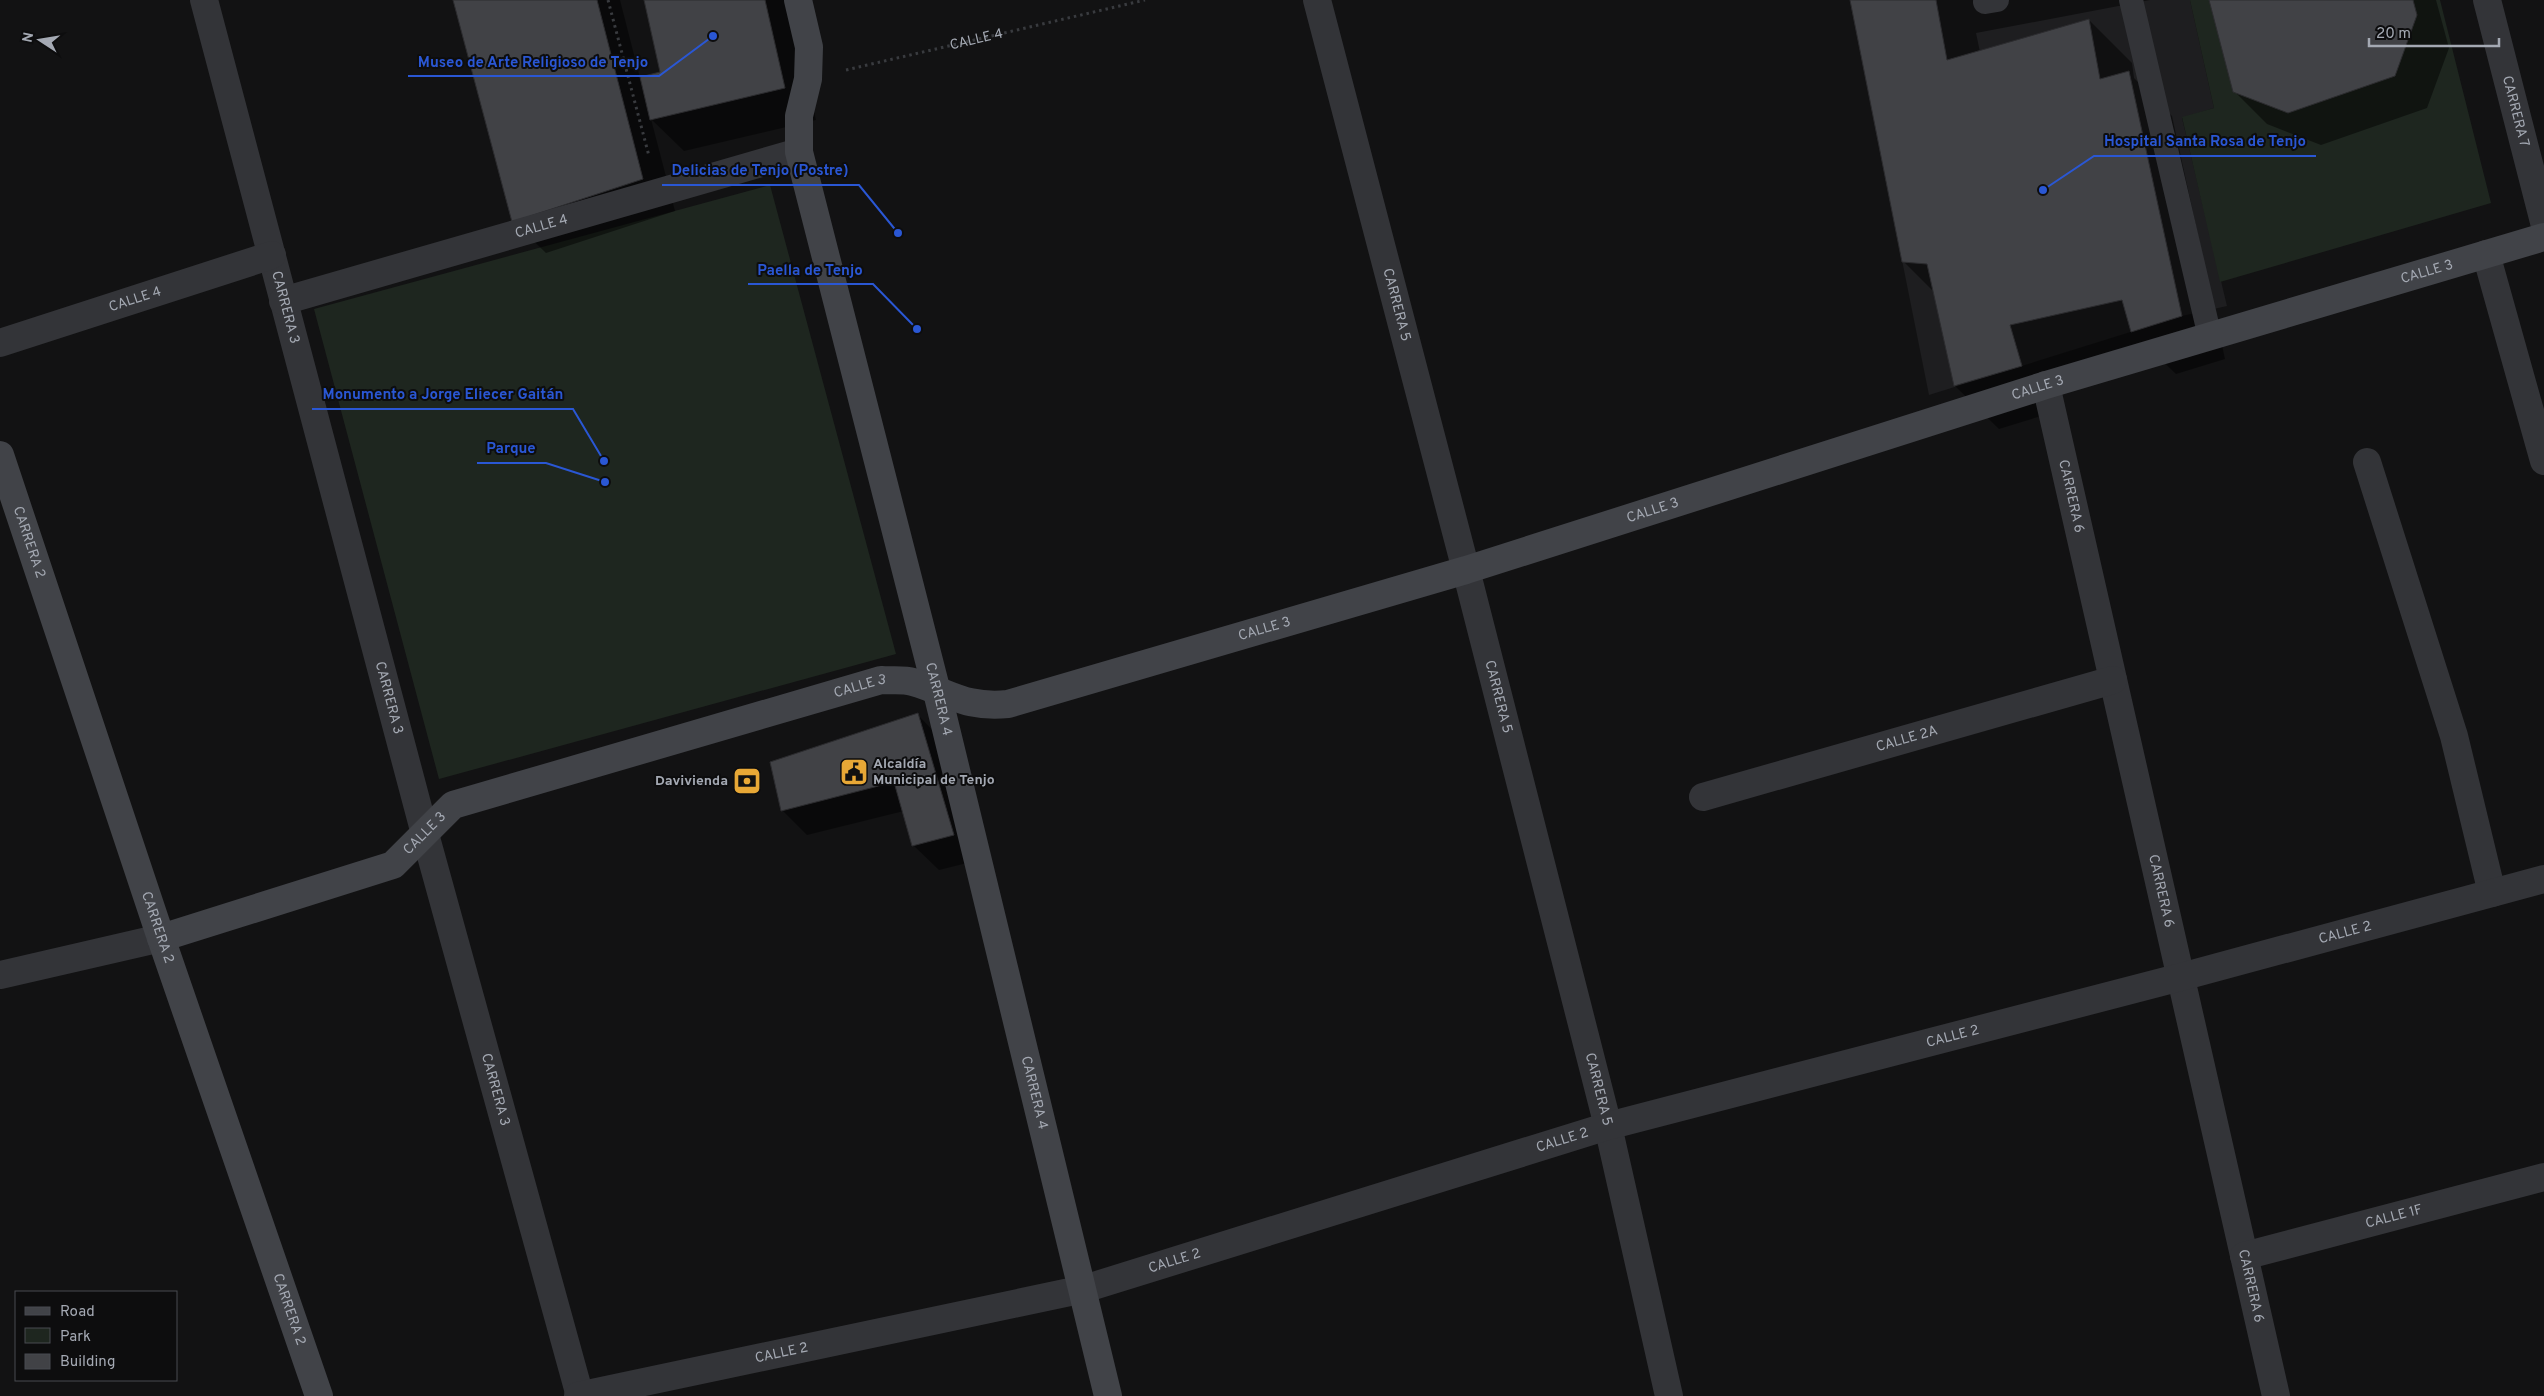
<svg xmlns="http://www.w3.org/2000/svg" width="2544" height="1396" font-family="Overpass,sans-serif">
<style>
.built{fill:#1e1e20}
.green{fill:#1e261f}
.shadow{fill:#0007}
.building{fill:#414246;stroke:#2c2c2f}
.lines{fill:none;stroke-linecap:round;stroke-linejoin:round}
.path{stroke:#393b3f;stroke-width:3;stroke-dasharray:2.5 4;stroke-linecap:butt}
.lane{stroke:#333438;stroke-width:24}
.street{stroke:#333438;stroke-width:28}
.secondary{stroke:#414348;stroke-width:28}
.labels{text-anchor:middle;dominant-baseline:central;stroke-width:4;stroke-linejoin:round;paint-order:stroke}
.street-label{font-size:14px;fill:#a4a9b3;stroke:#0d0d0e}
.poi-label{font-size:14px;font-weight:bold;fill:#a4a9b3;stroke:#0d0d0e;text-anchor:start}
.leader{fill:none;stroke:#2a57d4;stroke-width:2}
.callout-dot{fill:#2a57d4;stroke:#0d0d0e;stroke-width:2}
.callout-label{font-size:15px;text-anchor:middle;font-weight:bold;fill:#2a57d4;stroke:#0d0d0e;stroke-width:4;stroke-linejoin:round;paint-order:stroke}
</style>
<rect width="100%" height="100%" fill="#121213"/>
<path class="built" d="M1850,0H2190L2214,108L2182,118L2227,306L2182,316L1929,395Z"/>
<path class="green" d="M2190,0H2440L2491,203L2220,282L2182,117L2214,108Z
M770,185L896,654L439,779L314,309Z"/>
<path class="shadow" d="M454,0H620L640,78L662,73L645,0H789L816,120L684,151L651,119L675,211L546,253L513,221Z
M1851,0H2150L1976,33L1980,52L2089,20L2132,63L2134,78L2172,116L2225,359L2176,374L2148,347L2053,369L2064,409L1999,429L1955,386L1935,293L1903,261Z
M2210,0H2436L2449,48L2427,108L2321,145L2267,124L2234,91Z
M917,714L942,740L979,860L939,870L913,845L904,811L807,835L782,810Z"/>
<path class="building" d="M453,0H597L643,179L512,222Z
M644,0H765L785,88L650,120L640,77L660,72Z
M1850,0H1936L1947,60L2089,19L2100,79L2129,71L2182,316L2131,332L2122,300L2010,325L2022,366L1954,386L1927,264L1902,262Z
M2209,0H2413L2417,15L2395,76L2288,113L2233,92Z
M918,713L954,835L912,846L894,782L781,811L770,762Z"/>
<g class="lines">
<g class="path">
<path d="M608,0L649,156"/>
<path id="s1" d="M846,70L1145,0"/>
</g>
<path class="lane" d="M2131,0L2210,337
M1985,2L1997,0"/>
<g class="street">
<path id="s2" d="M204,0L425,834L580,1396"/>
<path id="s3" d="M1317,0L1466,570L1608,1126L1669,1396"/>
<path id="s4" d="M2487,0L2544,222"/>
<path d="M2486,254L2544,461"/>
<path id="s5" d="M283,301L799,152"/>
<path id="s6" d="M0,343L272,255"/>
<path id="s7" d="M2046,385L2276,1396"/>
<path d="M2367,462L2454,736L2492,893"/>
<path id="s8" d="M1703,797L2113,680"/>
<path d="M0,975L161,938"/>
<path id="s9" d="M2244,1256L2544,1177"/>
<path id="s10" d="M578,1396L1084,1289L1608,1126L2181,977L2544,879"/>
</g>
<g class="secondary">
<path id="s11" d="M798,0L809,47L808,79L799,116V152L937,692L1108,1396"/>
<path id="s12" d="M0,455L161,938L319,1396"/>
<path id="s13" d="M161,938L393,865L453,805L881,680C891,681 903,679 913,682C951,693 964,708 1008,704L1466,570L2046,385L2544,237"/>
</g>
</g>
<defs>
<symbol id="civic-square" viewBox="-11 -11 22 22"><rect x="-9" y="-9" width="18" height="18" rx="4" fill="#e8a836" stroke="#0d0d0e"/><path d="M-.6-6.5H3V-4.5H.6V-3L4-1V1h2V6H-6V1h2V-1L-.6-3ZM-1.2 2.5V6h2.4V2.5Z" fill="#111"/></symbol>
<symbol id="bank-square" viewBox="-11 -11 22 22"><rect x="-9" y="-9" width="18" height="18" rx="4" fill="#e8a836" stroke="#0d0d0e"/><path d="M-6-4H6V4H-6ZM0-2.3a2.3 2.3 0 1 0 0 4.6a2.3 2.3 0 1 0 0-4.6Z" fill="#111"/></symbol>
</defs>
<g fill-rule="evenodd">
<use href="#civic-square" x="838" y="756" width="32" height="32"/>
<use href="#bank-square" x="731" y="765" width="32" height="32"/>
</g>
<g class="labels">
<g class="street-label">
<text stroke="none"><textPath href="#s1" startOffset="134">CALLE 4</textPath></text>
<text stroke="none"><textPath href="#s4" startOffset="115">CARRERA 7</textPath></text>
<text stroke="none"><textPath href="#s5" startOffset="269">CALLE 4</textPath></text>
<text stroke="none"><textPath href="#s13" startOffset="2388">CALLE 3</textPath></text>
<text stroke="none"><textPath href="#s6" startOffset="142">CALLE 4</textPath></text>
<text stroke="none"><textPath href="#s3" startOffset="315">CARRERA 5</textPath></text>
<text stroke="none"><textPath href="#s2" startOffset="318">CARRERA 3</textPath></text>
<text stroke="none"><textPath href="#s13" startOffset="1982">CALLE 3</textPath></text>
<text stroke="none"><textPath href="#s7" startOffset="114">CARRERA 6</textPath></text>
<text stroke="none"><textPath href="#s13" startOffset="1578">CALLE 3</textPath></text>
<text stroke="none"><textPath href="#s12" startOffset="92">CARRERA 2</textPath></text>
<text stroke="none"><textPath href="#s13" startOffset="1172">CALLE 3</textPath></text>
<text stroke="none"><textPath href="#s13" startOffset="752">CALLE 3</textPath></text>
<text stroke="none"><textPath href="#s3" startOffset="720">CARRERA 5</textPath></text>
<text stroke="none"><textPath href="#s11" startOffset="719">CARRERA 4</textPath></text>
<text stroke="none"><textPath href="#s2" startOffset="722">CARRERA 3</textPath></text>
<text stroke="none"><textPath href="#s8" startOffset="212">CALLE 2A</textPath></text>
<text stroke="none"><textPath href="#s13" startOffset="288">CALLE 3</textPath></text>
<text stroke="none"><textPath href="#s7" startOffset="519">CARRERA 6</textPath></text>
<text stroke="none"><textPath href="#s12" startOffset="498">CARRERA 2</textPath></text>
<text stroke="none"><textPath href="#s10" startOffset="1828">CALLE 2</textPath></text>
<text stroke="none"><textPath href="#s10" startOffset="1422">CALLE 2</textPath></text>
<text stroke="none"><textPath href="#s3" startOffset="1125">CARRERA 5</textPath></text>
<text stroke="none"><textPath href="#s2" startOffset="1128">CARRERA 3</textPath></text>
<text stroke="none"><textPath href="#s11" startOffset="1124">CARRERA 4</textPath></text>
<text stroke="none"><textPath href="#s10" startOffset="1018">CALLE 2</textPath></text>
<text stroke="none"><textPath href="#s9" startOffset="155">CALLE 1F</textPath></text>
<text stroke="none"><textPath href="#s10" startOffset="612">CALLE 2</textPath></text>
<text stroke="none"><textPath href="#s7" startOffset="924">CARRERA 6</textPath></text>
<text stroke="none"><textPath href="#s12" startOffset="902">CARRERA 2</textPath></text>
<text stroke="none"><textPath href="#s10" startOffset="208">CALLE 2</textPath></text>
</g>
<g class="poi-label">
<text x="873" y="764">Alcaldía<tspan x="873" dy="16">Municipal de Tenjo</tspan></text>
<text x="728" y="781" text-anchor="end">Davivienda</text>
</g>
</g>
<path class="leader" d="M713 36L659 76H408M2043 190L2094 156H2316M898 233L859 185H662M917 329L873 284H748M604 461L573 409H312M605 482L546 463H477"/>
<g class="callout-dot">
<circle cx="713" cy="36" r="5"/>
<circle cx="2043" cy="190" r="5"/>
<circle cx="898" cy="233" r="5"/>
<circle cx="917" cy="329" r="5"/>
<circle cx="604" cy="461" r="5"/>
<circle cx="605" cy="482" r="5"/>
</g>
<g class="callout-label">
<text x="533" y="67">Museo de Arte Religioso de Tenjo</text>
<text x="2205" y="146">Hospital Santa Rosa de Tenjo</text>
<text x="760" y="175">Delicias de Tenjo (Postre)</text>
<text x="810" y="275">Paella de Tenjo</text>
<text x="443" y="399">Monumento a Jorge Eliecer Gaitán</text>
<text x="511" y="453">Parque</text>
</g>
<rect x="15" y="1291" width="162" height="90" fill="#0d0d0e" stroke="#494b50"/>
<rect x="25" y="1307" width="25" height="8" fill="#414348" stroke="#494b50"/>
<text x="60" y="1316" font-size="15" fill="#a4a9b3">Road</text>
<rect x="25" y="1328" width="25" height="15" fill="#1e261f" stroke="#494b50"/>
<text x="60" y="1341" font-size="15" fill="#a4a9b3">Park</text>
<rect x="25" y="1354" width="25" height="15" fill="#414246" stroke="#494b50"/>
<text x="60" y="1366" font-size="15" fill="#a4a9b3">Building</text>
<g transform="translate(40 40) rotate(282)" stroke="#0d0d0e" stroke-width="4" paint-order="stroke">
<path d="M0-4L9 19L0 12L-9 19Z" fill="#a4a9b3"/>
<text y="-8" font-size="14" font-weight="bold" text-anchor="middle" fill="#a4a9b3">N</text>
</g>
<path d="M2369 38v8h130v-8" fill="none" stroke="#a4a9b3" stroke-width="2.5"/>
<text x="2376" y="38" font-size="15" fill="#a4a9b3" stroke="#0d0d0e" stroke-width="4" paint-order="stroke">20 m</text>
</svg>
